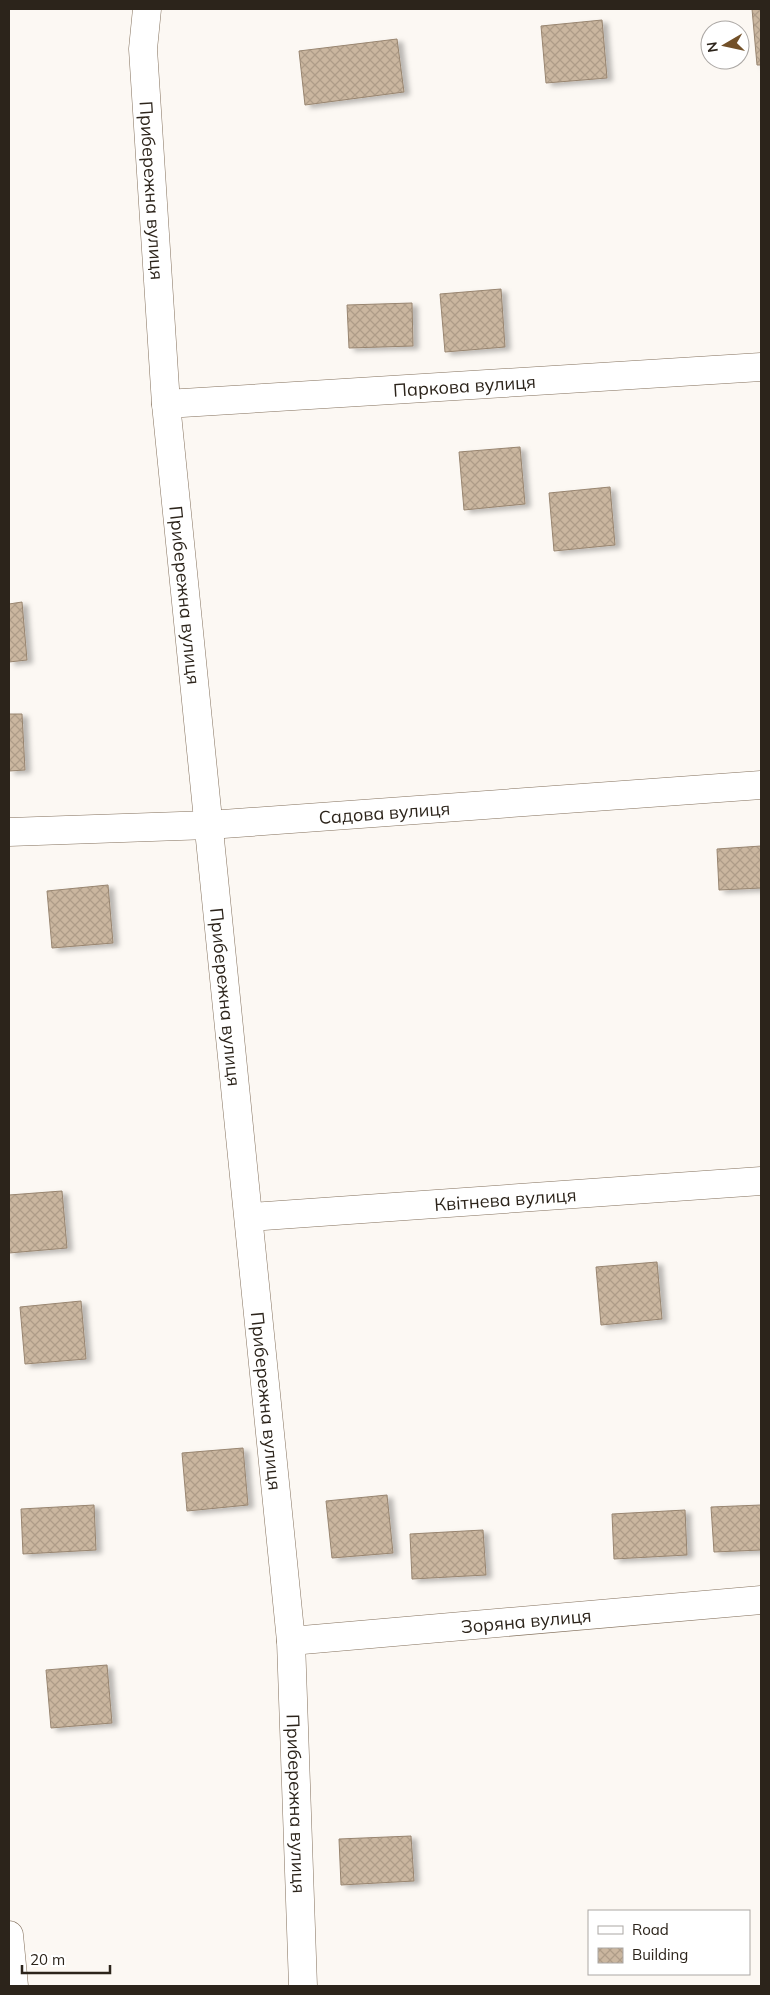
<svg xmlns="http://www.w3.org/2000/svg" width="770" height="1995" font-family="Mulish,sans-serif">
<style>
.building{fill:url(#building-cross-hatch);stroke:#988570;filter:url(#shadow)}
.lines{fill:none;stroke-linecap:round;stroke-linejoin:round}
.minor-casing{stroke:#84715d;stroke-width:29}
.minor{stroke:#fff;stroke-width:28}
.labels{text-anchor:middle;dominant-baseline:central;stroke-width:4.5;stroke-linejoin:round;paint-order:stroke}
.street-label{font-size:18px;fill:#2c241b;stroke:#fff}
</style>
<defs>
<pattern id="building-cross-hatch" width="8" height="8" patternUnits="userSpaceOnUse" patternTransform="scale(1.25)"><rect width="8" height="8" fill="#cab69f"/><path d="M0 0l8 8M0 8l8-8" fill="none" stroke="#ae9c88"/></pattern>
<filter id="shadow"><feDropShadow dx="5.5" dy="3" stdDeviation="2.5" flood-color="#0004"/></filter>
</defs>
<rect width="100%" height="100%" fill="#fcf8f3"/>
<path class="building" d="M752,9H761V65H757Z
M602,20L607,78L546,83L541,26Z
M397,39L404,92L305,105L299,51Z
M501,289L505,347L445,352L440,294Z
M412,303L413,346L349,348L347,305Z
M520,447L525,504L464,510L459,452Z
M610,487L615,545L554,551L549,493Z
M22,602L27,660L9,662V604Z
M9,714H22L25,770L9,771Z
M761,846V888L719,890L717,849Z
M108,885L113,943L52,948L47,891Z
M62,1191L67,1248L9,1253V1195Z
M657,1262L662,1319L601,1325L596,1267Z
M81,1301L86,1359L25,1364L20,1307Z
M243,1448L248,1505L187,1511L182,1453Z
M387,1495L393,1553L332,1558L326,1501Z
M94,1505L96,1550L23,1554L21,1509Z
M761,1505V1550L714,1552L711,1507Z
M685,1510L687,1555L614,1559L612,1514Z
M483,1530L486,1575L412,1579L410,1534Z
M107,1665L112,1723L51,1728L46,1670Z
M411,1836L414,1881L341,1885L339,1839Z"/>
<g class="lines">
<defs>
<g id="minor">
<path id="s1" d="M147,9L143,49L166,404L291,1641L303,1986"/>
<path id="s2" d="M166,404L761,367"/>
<path id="s3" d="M9,832L209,825L761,785"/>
<path id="s4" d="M250,1217L761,1181"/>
<path id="s5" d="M291,1641L761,1600"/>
<path d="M9,1935L14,1986"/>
</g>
</defs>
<use href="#minor" class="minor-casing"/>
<use href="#minor" class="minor"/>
</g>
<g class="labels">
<g class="street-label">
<text stroke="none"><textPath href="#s1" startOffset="182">Прибережна вулиця</textPath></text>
<text stroke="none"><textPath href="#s2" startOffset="299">Паркова вулиця</textPath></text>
<text stroke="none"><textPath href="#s1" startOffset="588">Прибережна вулиця</textPath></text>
<text stroke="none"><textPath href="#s3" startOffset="376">Садова вулиця</textPath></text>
<text stroke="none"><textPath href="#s1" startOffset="992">Прибережна вулиця</textPath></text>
<text stroke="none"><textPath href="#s4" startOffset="256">Квітнева вулиця</textPath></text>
<text stroke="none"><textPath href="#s1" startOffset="1398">Прибережна вулиця</textPath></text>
<text stroke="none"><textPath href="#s5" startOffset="236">Зоряна вулиця</textPath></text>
<text stroke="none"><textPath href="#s1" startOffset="1802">Прибережна вулиця</textPath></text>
</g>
</g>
<rect width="770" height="1995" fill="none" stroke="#2c241b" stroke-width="20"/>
<rect x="588" y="1910" width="162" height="65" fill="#ffffff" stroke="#aba7a4"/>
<rect x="598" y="1926" width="25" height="8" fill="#ffffff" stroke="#aba7a4"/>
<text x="632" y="1935" font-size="15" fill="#2c241b">Road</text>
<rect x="598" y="1948" width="25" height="15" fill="url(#building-cross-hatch)" stroke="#aba7a4"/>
<text x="632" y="1960" font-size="15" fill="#2c241b">Building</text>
<g transform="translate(725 45) rotate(261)"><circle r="24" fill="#ffffff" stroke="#aba7a4"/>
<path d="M0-4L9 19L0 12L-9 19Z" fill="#725028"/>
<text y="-8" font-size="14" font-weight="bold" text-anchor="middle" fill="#2c241b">N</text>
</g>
<path d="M22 1965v8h88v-8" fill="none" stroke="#2c241b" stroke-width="2.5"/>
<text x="30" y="1965" font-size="15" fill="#2c241b" stroke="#ffffff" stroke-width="4" paint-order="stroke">20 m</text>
</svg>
